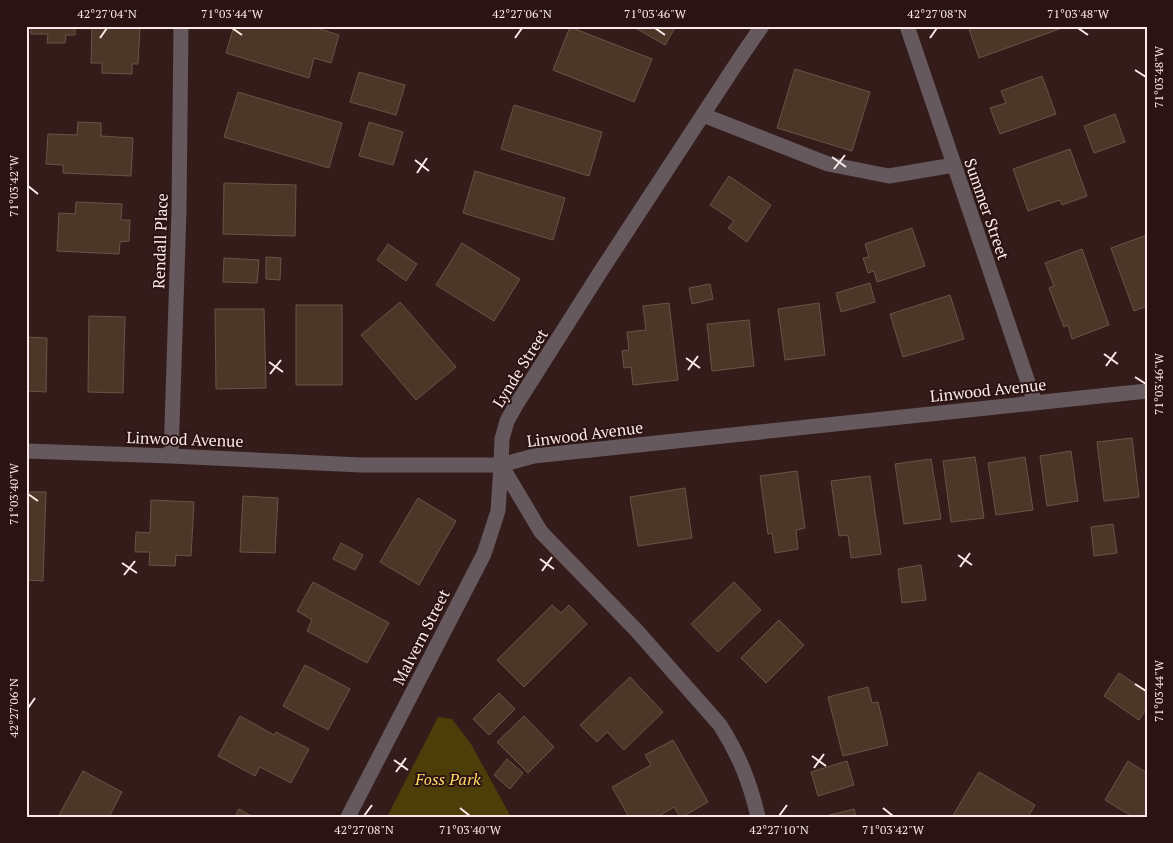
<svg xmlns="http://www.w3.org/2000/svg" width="1173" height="843" font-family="'PT Serif',serif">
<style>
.green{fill:#4d3d09}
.building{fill:#4b3628;stroke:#6b5445}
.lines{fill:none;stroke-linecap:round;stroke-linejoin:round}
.minor{stroke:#65595e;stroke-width:15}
.ticks{fill:none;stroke:#fae9e8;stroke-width:2}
.labels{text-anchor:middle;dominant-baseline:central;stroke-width:4;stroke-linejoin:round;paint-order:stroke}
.street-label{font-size:16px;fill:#fae9e8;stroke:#2a1312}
.park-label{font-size:16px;font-style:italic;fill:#ffd763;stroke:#2a1312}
.neatline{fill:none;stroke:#fae9e8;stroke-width:2}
.ticks-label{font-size:12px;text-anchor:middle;fill:#fae9e8}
</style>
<rect width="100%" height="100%" fill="#341c1b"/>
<path class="green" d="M438,717L452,719L471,744L511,817H387Z"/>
<path class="building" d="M31,26H75V35H66L65,43H47L48,34H31Z
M92,26H140L138,64H132V74L102,73V63H91Z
M234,26H310L339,35L331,63L314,58L309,78L226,53Z
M632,26H676L665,45Z
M968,26H1061L1062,28L979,58Z
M570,27L652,59L634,102L553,70Z
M795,69L870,92L852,151L777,128Z
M359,72L405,85L396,115L350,102Z
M1042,76L1056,114L1000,134L990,108L1006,103L1001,91Z
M238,92L342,123L329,168L224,137Z
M514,105L602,132L589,176L501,149Z
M1115,114L1125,142L1094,153L1084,126Z
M78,122L101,123V136L133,138L131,176L63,173V165L46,164L48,134L77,135Z
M369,122L403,132L393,165L359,156Z
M1070,149L1087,196L1062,205L1060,200L1028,211L1013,169Z
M475,171L565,198L553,240L463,213Z
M729,176L771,205L747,242L728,228L734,221L710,205Z
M224,183L296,185L295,236L223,234Z
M76,202L122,204L121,220H130L129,241L120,242L119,254L57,251L59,213L75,214Z
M912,228L925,266L877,282L874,271L868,273L863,258L869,257L865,244Z
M1147,235V306L1134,311L1111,248Z
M462,243L520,279L494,321L436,285Z
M388,244L417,264L406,281L377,260Z
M1082,249L1109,325L1072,339L1068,325L1064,327L1049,288L1054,286L1045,263Z
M266,257L281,258L280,280L266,279Z
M224,258L259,260L257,283L223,282Z
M870,283L875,302L841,312L836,293Z
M710,284L713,299L692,304L689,288Z
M950,295L964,339L903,357L890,314Z
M400,302L456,367L416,400L361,335Z
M669,303L678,380L633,385L631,367L624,368L622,351L629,350L627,332L646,330L643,306Z
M819,303L825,355L785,360L778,309Z
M296,305H342V385H296Z
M215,309H264L266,388L216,389Z
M89,316L125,317L123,393L88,392Z
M749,320L754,366L712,371L707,324Z
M26,337L47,338L46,392L26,391Z
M1132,438L1139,497L1104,501L1097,442Z
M1071,451L1078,501L1047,506L1040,456Z
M975,457L984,518L951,522L943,461Z
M1025,457L1033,510L996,515L988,463Z
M931,459L941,519L904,524L895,464Z
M797,471L805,528L796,530L798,549L775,553L772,533L768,534L760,476Z
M870,476L881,554L851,558L848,535L839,536L831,481Z
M685,488L692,538L638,546L630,497Z
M26,492H46L43,581L26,580Z
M243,496L278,498L275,553L240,552Z
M418,498L456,521L419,585L380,562Z
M151,500L194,502L191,556L176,555L175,566L149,565L150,552H135L136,532L150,533Z
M1113,524L1117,553L1094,556L1091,527Z
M341,543L363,555L355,570L333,559Z
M921,565L926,600L902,603L898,569Z
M313,582L389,623L367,663L307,631L312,620L297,611Z
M734,582L761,610L718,652L691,624Z
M552,605L561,613L569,605L587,624L524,687L497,660Z
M779,620L804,645L766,683L741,658Z
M305,665L350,689L328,730L283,706Z
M1119,673L1147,692V708L1139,720L1104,696Z
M630,677L663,712L624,750L607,732L597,742L580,725Z
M868,687L872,703L878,702L888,745L843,756L828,697Z
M499,693L515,709L489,735L473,719Z
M240,716L274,735L276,732L309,749L291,783L260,767L255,776L218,756Z
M524,716L554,747L528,773L497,742Z
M673,740L708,802L682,817H680L674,807L657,817H629L612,787L651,765L645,755Z
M507,759L523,773L510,789L494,775Z
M847,761L854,785L818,796L811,772Z
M1128,761L1147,773V817H1133L1105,800Z
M83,771L122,792L109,817H58Z
M979,772L1035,805L1028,817H952Z
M239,809L253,817H235Z
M854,809L856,817H822Z"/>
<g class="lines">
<path class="minor" d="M907,26L1035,403
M703,115L828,164L889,176L954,165
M26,451L171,456L361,465H501L534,456L1147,391
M171,456L179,210L181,26
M501,465L541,532L637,631L720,725C739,755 750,782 758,817
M348,817L484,554L498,511L501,465L502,439L507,421L516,405L599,274L740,58L762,26"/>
</g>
<path class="ticks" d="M232,28L242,35M655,28L665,35M1078,28L1088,35M100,38L107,28M515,38L522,28M930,38L937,28M1135,70L1146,77M832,157L846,167M415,160L429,171M834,169L845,155M417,173L427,158M28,186L38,194M1104,354L1118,364M686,358L700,368M269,362L283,372M1106,366L1116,352M688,370L698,356M270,374L281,360M1135,377L1146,384M28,494L38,501M958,555L972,565M540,559L554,569M122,563L137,573M960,567L970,553M542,571L552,557M124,575L135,561M1135,684L1146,691M28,708L35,698M812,756L826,766M394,760L408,770M814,768L824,754M396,772L406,758M460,808L470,816M883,808L893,816M364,816L372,805M779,816L787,805"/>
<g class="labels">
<g class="street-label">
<text transform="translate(987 209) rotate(71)">Summer Street</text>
<text transform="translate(160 241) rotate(-88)">Rendall Place</text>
<text transform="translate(520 368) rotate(-58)">Lynde Street</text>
<text transform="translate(988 390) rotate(-6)">Linwood Avenue</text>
<text transform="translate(585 434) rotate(-7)">Linwood Avenue</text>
<text transform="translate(185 439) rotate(2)">Linwood Avenue</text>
<text transform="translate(421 637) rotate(-63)">Malvern Street</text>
</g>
<g class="park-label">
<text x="448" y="779">Foss Park</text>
</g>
</g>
<rect width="1173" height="843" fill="none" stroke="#2a1312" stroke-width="55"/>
<rect x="28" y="28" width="1118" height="788" class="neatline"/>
<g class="ticks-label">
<text x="107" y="18">42°27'04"N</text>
<text x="232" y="18">71°03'44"W</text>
<text x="522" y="18">42°27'06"N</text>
<text x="655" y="18">71°03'46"W</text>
<text x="937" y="18">42°27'08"N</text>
<text x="1078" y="18">71°03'48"W</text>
<text transform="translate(1159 77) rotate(-90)" y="4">71°03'48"W</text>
<text transform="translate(14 186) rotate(-90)" y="4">71°03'42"W</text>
<text transform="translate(1159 384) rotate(-90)" y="4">71°03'46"W</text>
<text transform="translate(14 494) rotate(-90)" y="4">71°03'40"W</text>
<text transform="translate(1159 691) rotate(-90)" y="4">71°03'44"W</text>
<text transform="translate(14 708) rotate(-90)" y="4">42°27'06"N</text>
<text x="364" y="834">42°27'08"N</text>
<text x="470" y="834">71°03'40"W</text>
<text x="779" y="834">42°27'10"N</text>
<text x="893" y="834">71°03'42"W</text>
</g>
</svg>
